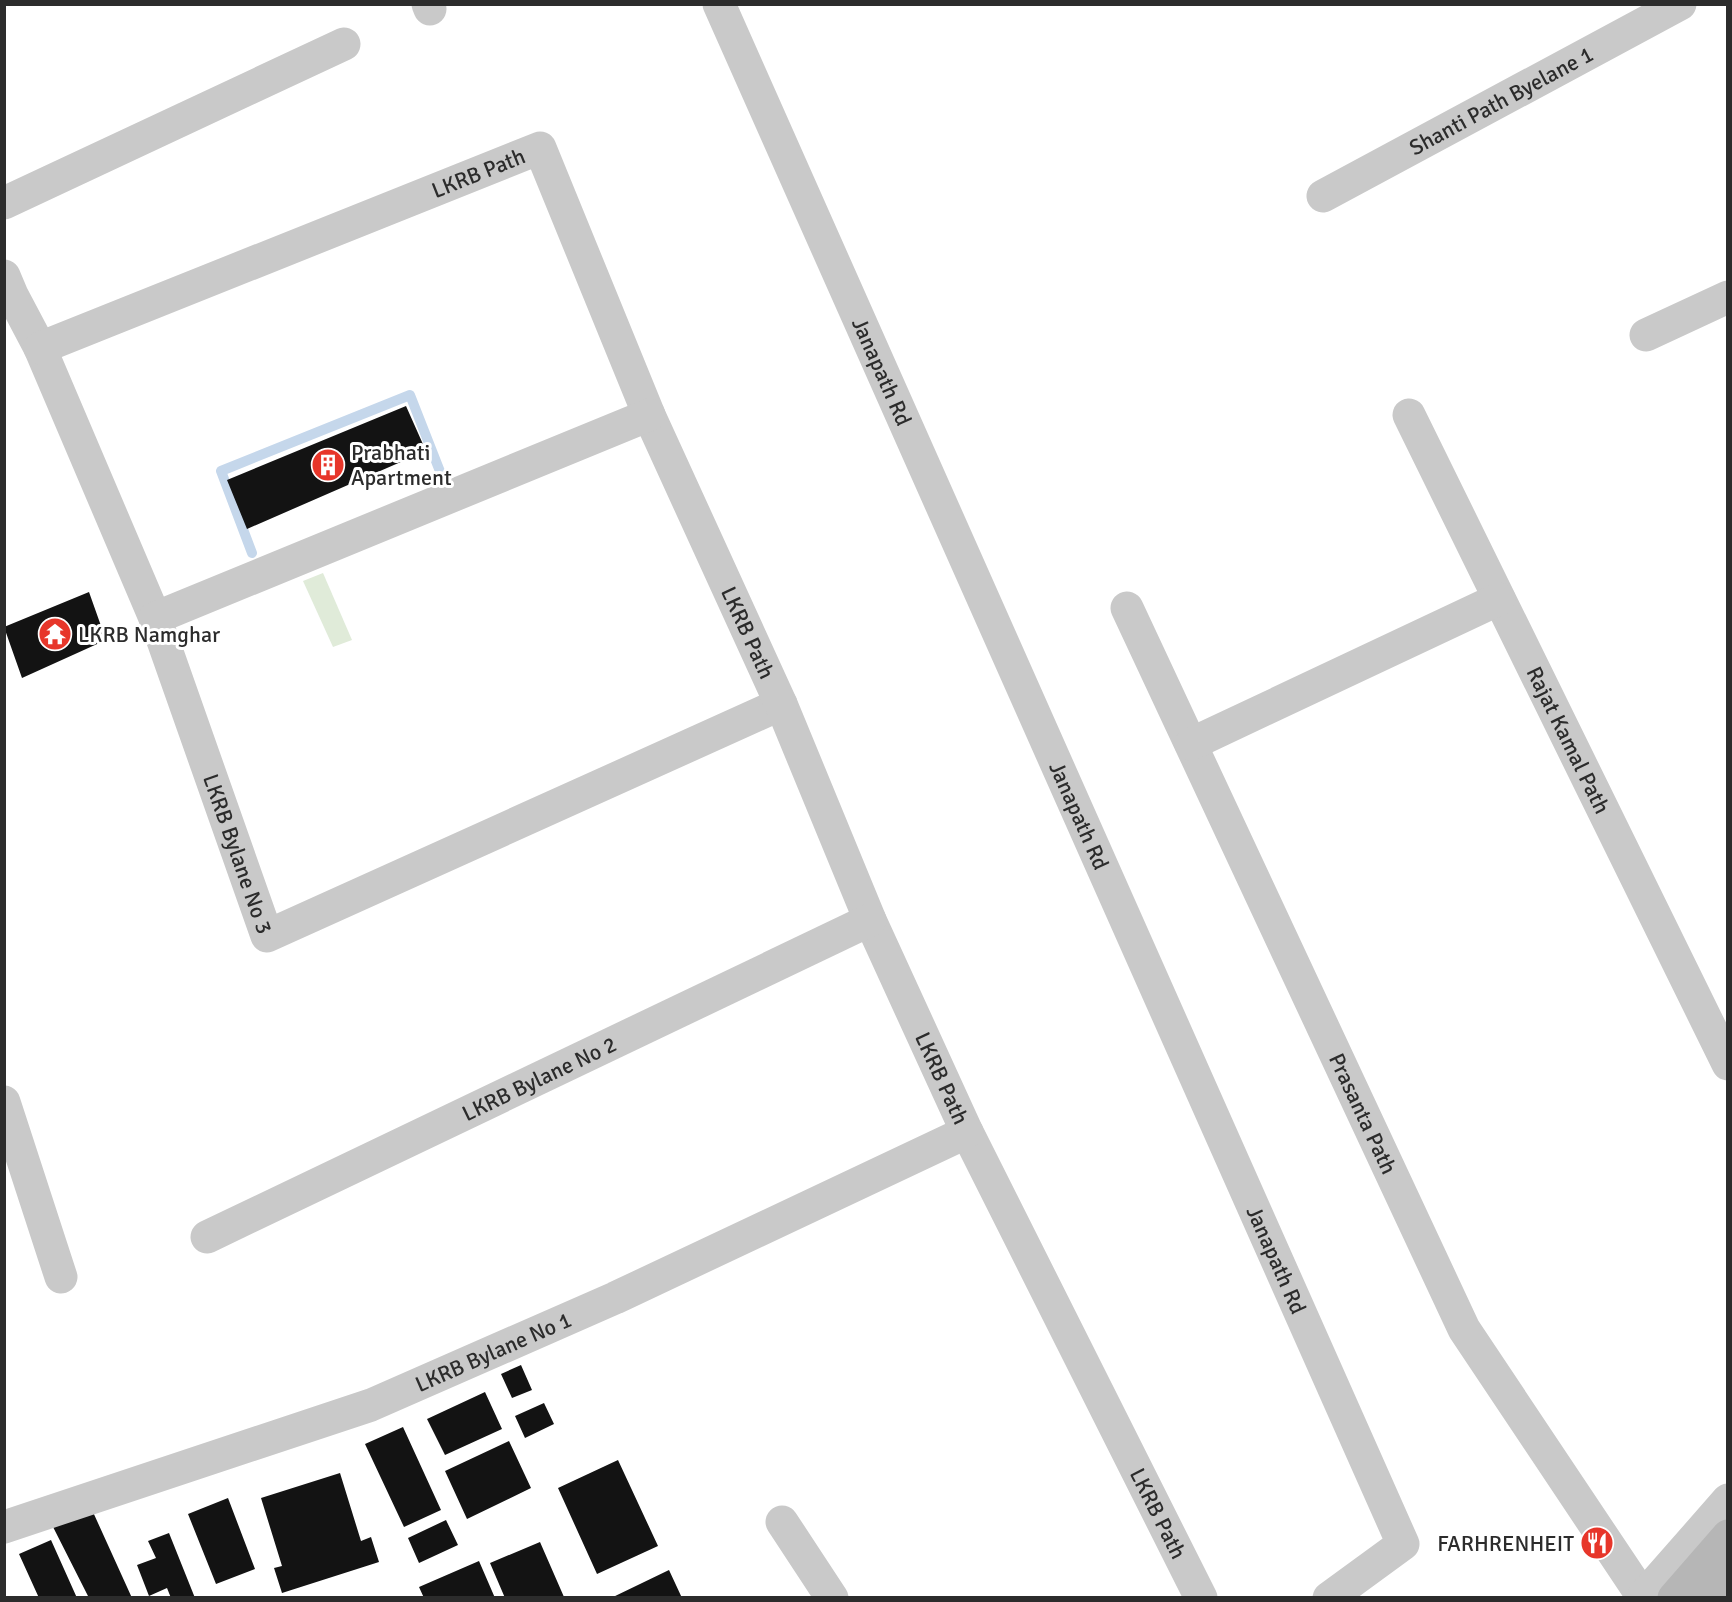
<svg xmlns="http://www.w3.org/2000/svg" width="1732" height="1602" font-family="Signika,sans-serif">
<style>
.green{fill:#e0ebd9}
.lines{fill:none;stroke-linecap:round;stroke-linejoin:round}
.stream{stroke:#c5d7eb;stroke-width:10}
.building{fill:#131313}
.minor{stroke:#c9c9c9;stroke-width:33}
.tertiary{stroke:#c9c9c9;stroke-width:33}
.secondary{stroke:#b6b6b6;stroke-width:33}
.labels{text-anchor:middle;dominant-baseline:central;stroke-width:6;stroke-linejoin:round;paint-order:stroke}
.street-label{font-size:22px;fill:#2c2c2c;stroke:#fff}
.poi-label{font-size:22px;fill:#2c2c2c;stroke:#fff;text-anchor:start}
</style>
<rect width="100%" height="100%" fill="#fff"/>
<path class="green" d="M323,573L352,640L333,647L303,581Z"/>
<g class="lines">
<path class="stream" d="M252,553L221,471L410,395L441,474"/>
</g>
<path class="building" d="M406,406L426,451L247,529L227,480Z
M89,592L106,640L22,678L4,627Z
M521,1365L532,1390L512,1398L501,1374Z
M485,1392L502,1429L445,1455L427,1419Z
M544,1403L554,1424L525,1438L515,1416Z
M403,1427L441,1510L404,1527L365,1444Z
M509,1441L531,1488L467,1519L445,1471Z
M618,1460L658,1546L597,1574L558,1488Z
M340,1473L361,1541L371,1537L379,1562L282,1593L274,1568L282,1566L261,1498Z
M228,1498L255,1569L216,1584L188,1514Z
M88,1501L132,1598H89L49,1519Z
M446,1520L458,1545L419,1563L408,1538Z
M169,1533L195,1598H171L167,1588L149,1596L137,1565L156,1558L148,1541Z
M51,1540L77,1598H39L19,1554Z
M540,1542L564,1597L505,1598L490,1563Z
M479,1561L495,1598H424L419,1587Z
M669,1570L682,1598H611Z"/>
<g class="lines">
<g class="minor">
<path d="M428,4L430,9"/>
<path id="s1" d="M719,4L1403,1544L1329,1598"/>
<path id="s2" d="M1323,196L1680,4"/>
<path d="M4,203L344,44"/>
<path id="s3" d="M4,276L12,295L40,348L155,618L267,936L781,704"/>
<path d="M1646,335L1728,297"/>
<path id="s4" d="M40,348L540,148L649,415L781,704L870,920L967,1132L1201,1598"/>
<path id="s5" d="M1409,415L1728,1064"/>
<path id="s6" d="M1127,608L1464,1329L1643,1597"/>
<path d="M155,618L649,415"/>
<path d="M1191,744L1499,599"/>
<path d="M4,1102L61,1277"/>
<path id="s7" d="M207,1237L870,920"/>
<path d="M782,1522L832,1598"/>
<path id="s8" d="M4,1527L371,1405L615,1298L967,1132"/>
</g>
<path class="tertiary" d="M1642,1598L1728,1500"/>
<path class="secondary" d="M1674,1598L1728,1536
M1710,1598L1728,1577"/>
</g>
<defs>
<symbol id="building-disc" viewBox="-11 -11 22 22"><circle r="9.5" fill="#e7362a" stroke="#fff"/><path d="M-4-6H4V6H1V3H-1V6H-4ZM-2.5-4.3h1.7v1.8h-1.7ZM.8-4.3h1.7v1.8H.8ZM-2.5-1h1.7V.8h-1.7ZM.8-1h1.7V.8H.8Z" fill="#fff"/></symbol>
<symbol id="temple-disc" viewBox="-11 -11 22 22"><circle r="9.5" fill="#e7362a" stroke="#fff"/><path d="M0-6L5-2H3V0L6.5 2.5H4V6H1.5V3h-3V6H-4V2.5H-6.5L-3 0V-2H-5Z" fill="#fff"/></symbol>
<symbol id="restaurant-disc" viewBox="-11 -11 22 22"><circle r="9.5" fill="#e7362a" stroke="#fff"/><path d="M-5-6h1v4h1v-4h1v4h1v-4h1v5L-1.5 .5V6h-2V.5L-5-1ZM5-6V6H3V1.5H1.5Q1.5-4 5-6Z" fill="#fff"/></symbol>
</defs>
<g fill-rule="evenodd">
<use href="#building-disc" x="309" y="446" width="38" height="38"/>
<use href="#temple-disc" x="36" y="615" width="38" height="38"/>
<use href="#restaurant-disc" x="1578" y="1524" width="38" height="38"/>
</g>
<g class="labels">
<g class="street-label">
<text stroke="none"><textPath href="#s2" startOffset="202">Shanti Path Byelane 1</textPath></text>
<text stroke="none"><textPath href="#s4" startOffset="472">LKRB Path</textPath></text>
<text stroke="none"><textPath href="#s1" startOffset="402">Janapath Rd</textPath></text>
<text stroke="none"><textPath href="#s4" startOffset="1066">LKRB Path</textPath></text>
<text stroke="none"><textPath href="#s5" startOffset="362">Rajat Kamal Path</textPath></text>
<text stroke="none"><textPath href="#s1" startOffset="888">Janapath Rd</textPath></text>
<text stroke="none"><textPath href="#s3" startOffset="624">LKRB Bylane No 3</textPath></text>
<text stroke="none"><textPath href="#s7" startOffset="368">LKRB Bylane No 2</textPath></text>
<text stroke="none"><textPath href="#s4" startOffset="1552">LKRB Path</textPath></text>
<text stroke="none"><textPath href="#s6" startOffset="558">Prasanta Path</textPath></text>
<text stroke="none"><textPath href="#s1" startOffset="1374">Janapath Rd</textPath></text>
<text stroke="none"><textPath href="#s8" startOffset="520">LKRB Bylane No 1</textPath></text>
<text stroke="none"><textPath href="#s4" startOffset="2038">LKRB Path</textPath></text>
</g>
<g class="poi-label">
<text x="351" y="452">Prabhati<tspan x="351" dy="25">Apartment</tspan></text>
<text x="78" y="634">LKRB Namghar</text>
<text x="1574" y="1543" text-anchor="end">FARHRENHEIT</text>
</g>
</g>
<rect width="1732" height="1602" fill="none" stroke="#2c2c2c" stroke-width="12"/>
</svg>
